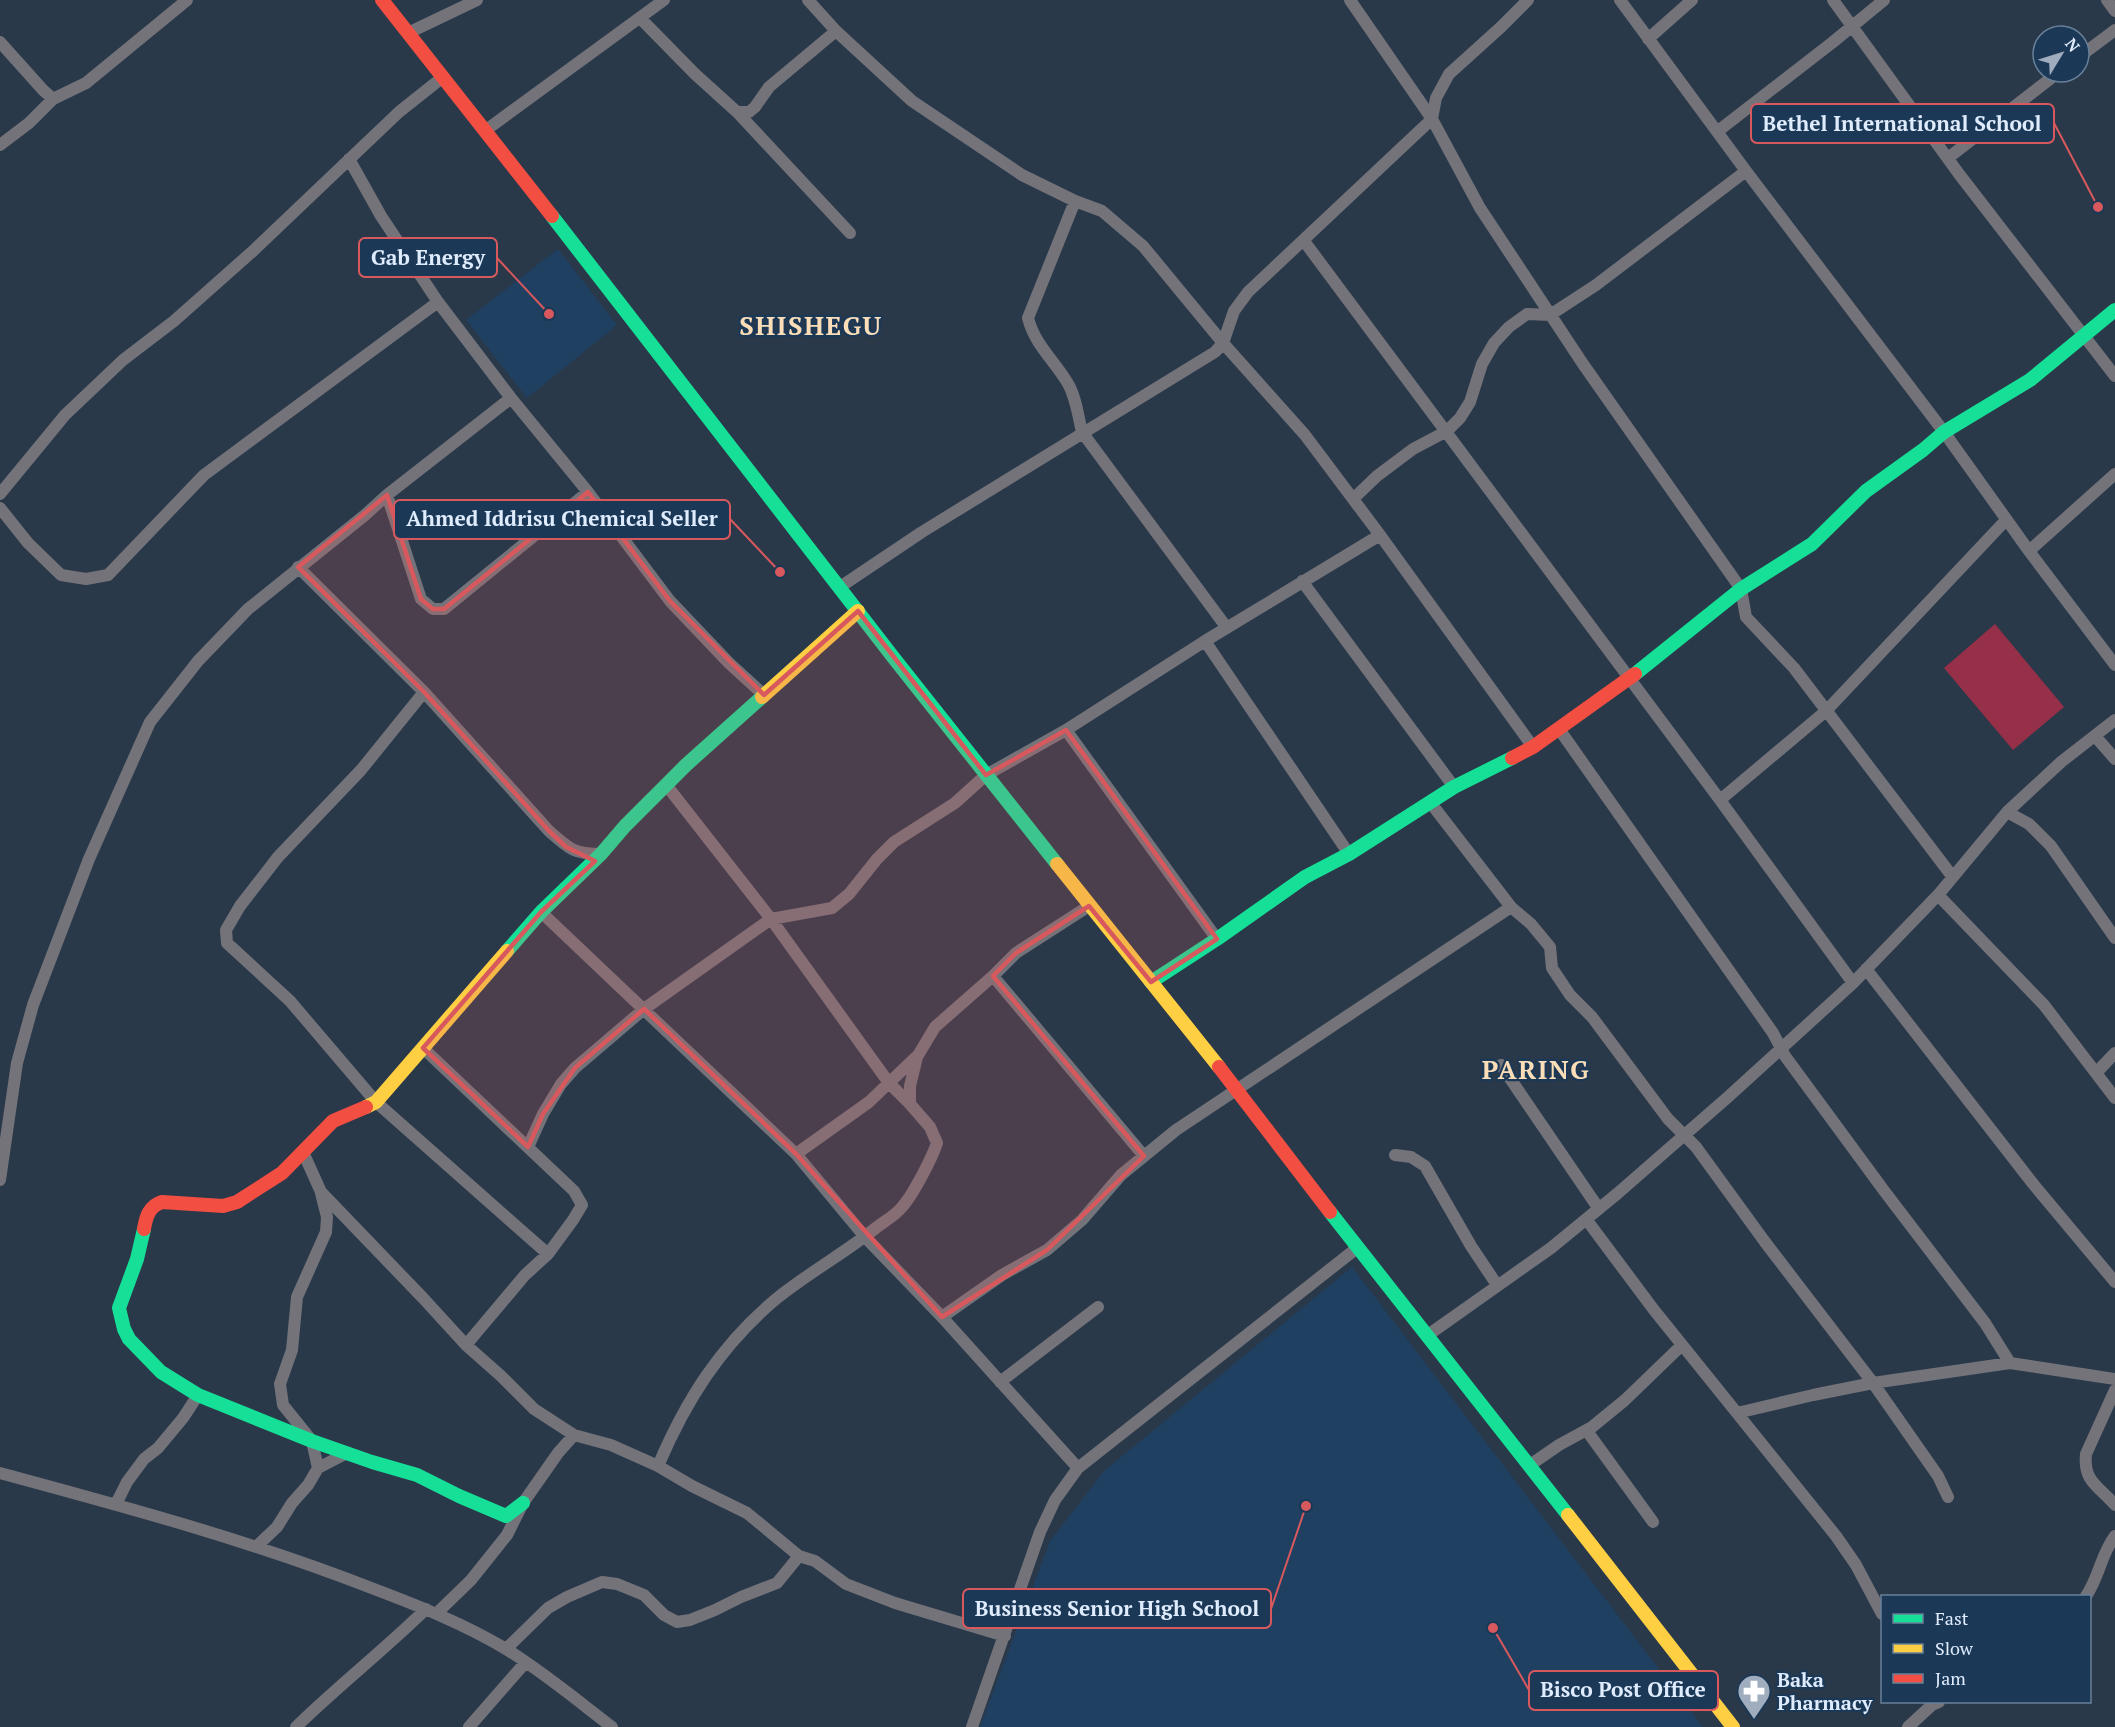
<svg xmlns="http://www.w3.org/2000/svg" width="2115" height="1727" font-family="'PT Serif',serif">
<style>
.built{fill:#204062}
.green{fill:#953048}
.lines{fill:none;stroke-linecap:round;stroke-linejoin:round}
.street{stroke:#74737a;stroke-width:12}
.fast{stroke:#16e098;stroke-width:14}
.slow{stroke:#ffcf43;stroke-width:14}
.jam{stroke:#f24e42;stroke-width:14}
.marked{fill:#d8595d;fill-opacity:0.2;stroke:#d8595d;stroke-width:4.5;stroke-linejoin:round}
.labels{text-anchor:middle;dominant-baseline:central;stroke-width:4.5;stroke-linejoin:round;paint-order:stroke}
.poi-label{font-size:20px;font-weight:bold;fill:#dfecfd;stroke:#1b3857;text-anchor:start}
.district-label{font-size:26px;font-weight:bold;letter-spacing:1.5px;fill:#fbddb7;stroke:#1b3857}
.leader{fill:none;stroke:#d8595d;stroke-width:2}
.callout-dot{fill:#d8595d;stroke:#1b3857;stroke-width:2}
.callout{fill:#1b3857;stroke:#d8595d;stroke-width:2}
.callout-label{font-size:21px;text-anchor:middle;font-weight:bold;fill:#dfecfd}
</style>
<rect width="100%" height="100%" fill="#29394a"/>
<path class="built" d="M558,249L617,325L527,398L466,320Z
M1352,1267L1703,1727H980L1050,1541L1104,1471Z"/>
<path class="green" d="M1995,624L2064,707L2013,750L1944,668Z"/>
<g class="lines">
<path class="street" d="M808,0L836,31L912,101L1022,175L1075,201L1102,211L1143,246L1223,343L1305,435L1380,535L1533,747
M1350,0L1432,119L1480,208L1583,364L1741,589L1746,617L1794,668L1952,876
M1620,0L1746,171L1944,432L2029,551L2115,665
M1833,0L1959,174L2115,376
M2107,0L2115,11
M640,18L695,74L737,112H749L755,107L769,87L836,31
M408,33L477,0
M1648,39L1692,0
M0,42L43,90L53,99
M2079,57L2115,30
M737,112L850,233
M486,130L664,0
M1718,131L1833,42L1884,0
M0,145L29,123L53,99L86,83L187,0
M1948,158L2059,72
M349,159L381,216L438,302L511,398L588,492L670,601L729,663L764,695
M1075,201L1028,318C1035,345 1053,359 1067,382C1076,396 1078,416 1082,432L1227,628
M1304,241L1720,800L1853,983
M0,494L65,415L123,360L174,321L253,251L399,112L443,77
M387,495L421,599L433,609H444L588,492
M1353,499L1377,476L1413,449L1447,431L1460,418L1470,402L1482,364L1494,343L1509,327L1527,314L1550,315L1596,285L1746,171
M0,508L28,543L61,575L86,579L108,575L204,475L438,302
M2029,551L2115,474
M298,567L424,692L549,831C569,849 574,854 601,854
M1302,581L1454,787
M840,587L922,532L1215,352L1223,343L1234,311L1248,292L1432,119L1436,98L1449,74L1501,27L1528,0
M1205,641L1349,854
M424,692L361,770L278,857L240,906L226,930L227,943L290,1001L376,1102L548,1254
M1559,729L1773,1033L1785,1056L1885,1192L1985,1323L2010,1363
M1066,730L1217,939
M2095,736L2115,759
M667,786L771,919L889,1083L910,1104
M1720,800L1826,711L2006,520
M1430,802L1511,907L1531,924L1550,947L1552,968L1570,995L1592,1017L1668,1119L1696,1147L1765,1242L1873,1383L1938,1476L1948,1497
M2007,812L2029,824L2051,846L2115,938
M1938,895L2044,1005L2115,1098
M541,912L796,1154L865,1237L942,1317L1078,1468
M1866,969L2034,1185L2115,1282
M993,976L1144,1156
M423,1048L574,1191L582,1205L573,1220L548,1254L525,1275L466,1345
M1501,1065L1599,1209
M2096,1073L2115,1053
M528,1147L543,1114L561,1084L575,1068L644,1009L771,919L832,908L849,894L877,859L894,842L955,803L986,775L1066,730L1205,641L1380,535
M303,1152L321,1192L423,1298L466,1345L501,1376L534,1409L574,1435L611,1445L658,1466L692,1486L747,1513L799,1556L815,1561L846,1584L895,1603L1005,1636
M796,1154L869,1102L916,1057
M1395,1155L1411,1157L1425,1166L1471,1246L1497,1285
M0,1180L17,1063L33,1005L89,859L150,722L198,661L248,609L365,515L387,495L511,398
M1586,1219L1654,1310L1836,1536L1856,1565L1882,1614
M942,1317L1002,1275L1047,1250L1082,1220L1121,1175L1176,1130L1511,907
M1428,1335L1551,1248L1618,1193L1728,1097L1853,983L1938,895L2007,812L2061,762L2115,720
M1000,1382L1098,1307
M2115,1390L2086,1454C2083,1482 2099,1486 2115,1505
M1737,1413L1813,1395L1873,1383L2010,1363L2115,1379
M1587,1431L1653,1522
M1530,1465L1559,1445L1592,1427L1625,1400L1682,1345
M658,1466C686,1400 721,1345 776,1299C808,1273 845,1253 877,1227C885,1221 896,1215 902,1207C913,1195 932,1158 937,1143L930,1127L910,1104V1086L917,1057L935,1027L993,976L1016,953L1089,906
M318,1468L312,1441L283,1405L280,1384L292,1350L297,1297L326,1232L327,1217L321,1193
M0,1473C126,1507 252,1541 374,1589C419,1606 464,1624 506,1649C543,1672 578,1701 612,1727
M116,1504L127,1482L144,1459L158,1448L183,1418L198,1395
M256,1547L277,1527L292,1503L308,1485L318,1468L347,1453
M2086,1596C2099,1578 2101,1554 2115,1536
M437,1613L471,1580L507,1535L523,1503L558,1453L574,1435
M506,1649L548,1608L567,1597L602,1582L617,1584L644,1595L664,1615L677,1622L690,1620L715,1610L741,1597L777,1583L799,1556
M296,1727C338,1686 384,1650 426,1609
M469,1727L525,1663
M972,1727L1040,1532L1055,1500L1078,1468L1357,1248
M1908,1727L1932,1705L1939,1702"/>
<path class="fast" d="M552,216L893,657L1057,864
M1635,674L1741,589L1812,544L1866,491L1923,450L1944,432L2030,380L2115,310
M507,951L541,912L601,854L625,826L686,765L762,697
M1151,982L1217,939L1305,877L1349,854L1454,787L1512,758
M1330,1212L1568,1515
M144,1229L137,1259L119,1308L124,1329L129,1339L161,1372L198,1395L312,1441L372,1462L417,1475L459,1496L506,1516L523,1503"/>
<path class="slow" d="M762,697L858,611
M1057,864L1219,1067
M366,1107L376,1102L507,951
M1568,1515L1733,1727"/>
<path class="jam" d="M382,0L552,216
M1512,758L1533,747L1635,674
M1219,1067L1330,1212
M144,1229C146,1217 149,1206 162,1202L223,1206L237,1202L282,1173L333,1121L366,1107"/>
</g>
<path class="marked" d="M588,492L670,601L764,695L858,611L986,775L1066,730L1217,939L1151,982L1089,906L1016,953L993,976L1144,1156L1047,1250L942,1317L796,1154L644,1009L575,1068L543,1114L528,1147L423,1048L541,912L595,861L566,847L549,831L424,692L298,567L387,495L421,599L433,609H444Z"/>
<defs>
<symbol id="pharmacy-pin" viewBox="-11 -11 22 30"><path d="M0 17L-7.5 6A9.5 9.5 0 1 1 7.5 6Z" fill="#9fadbe" stroke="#1b3857"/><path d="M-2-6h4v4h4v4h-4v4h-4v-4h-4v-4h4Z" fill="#fff"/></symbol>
</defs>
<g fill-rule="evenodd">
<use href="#pharmacy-pin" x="1735" y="1672" width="38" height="52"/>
</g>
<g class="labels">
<g class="poi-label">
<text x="1777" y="1679">Baka<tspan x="1777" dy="23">Pharmacy</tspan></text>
</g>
<g class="district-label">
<text x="811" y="325">SHISHEGU</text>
<text x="1536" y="1069">PARING</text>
</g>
</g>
<path class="leader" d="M2098 207L2054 123M549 314L497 258M780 572L730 519M1306 1506L1271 1609M1493 1628L1529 1690"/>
<g class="callout-dot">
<circle cx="2098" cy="207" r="6"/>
<circle cx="549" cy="314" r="6"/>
<circle cx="780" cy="572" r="6"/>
<circle cx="1306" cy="1506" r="6"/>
<circle cx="1493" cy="1628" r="6"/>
</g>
<g class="callout">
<rect x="1751" y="104" width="303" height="39" rx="6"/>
<rect x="359" y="238" width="138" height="39" rx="6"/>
<rect x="394" y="500" width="336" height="39" rx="6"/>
<rect x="963" y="1589" width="308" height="39" rx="6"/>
<rect x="1529" y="1671" width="189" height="39" rx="6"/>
</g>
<g class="callout-label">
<text x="1902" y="131">Bethel International School</text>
<text x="428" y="265">Gab Energy</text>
<text x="562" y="526">Ahmed Iddrisu Chemical Seller</text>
<text x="1117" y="1616">Business Senior High School</text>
<text x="1623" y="1697">Bisco Post Office</text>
</g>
<rect x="1881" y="1595" width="210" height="108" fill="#1b3857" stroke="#698099" stroke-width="1.5"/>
<rect x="1893" y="1614" width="30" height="9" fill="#16e098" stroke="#698099" stroke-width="1.5"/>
<text x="1935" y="1625" font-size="18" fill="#dfecfd">Fast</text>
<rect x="1893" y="1644" width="30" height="9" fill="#ffcf43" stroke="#698099" stroke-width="1.5"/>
<text x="1935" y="1655" font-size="18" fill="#dfecfd">Slow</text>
<rect x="1893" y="1674" width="30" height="9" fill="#f24e42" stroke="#698099" stroke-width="1.5"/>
<text x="1935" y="1685" font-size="18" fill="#dfecfd">Jam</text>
<g transform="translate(2061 54) rotate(52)"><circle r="28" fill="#1b3857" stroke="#698099" stroke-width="1.5"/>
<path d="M0-4.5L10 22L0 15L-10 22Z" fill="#9fadbe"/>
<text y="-9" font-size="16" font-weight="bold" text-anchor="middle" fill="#dfecfd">N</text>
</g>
</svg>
